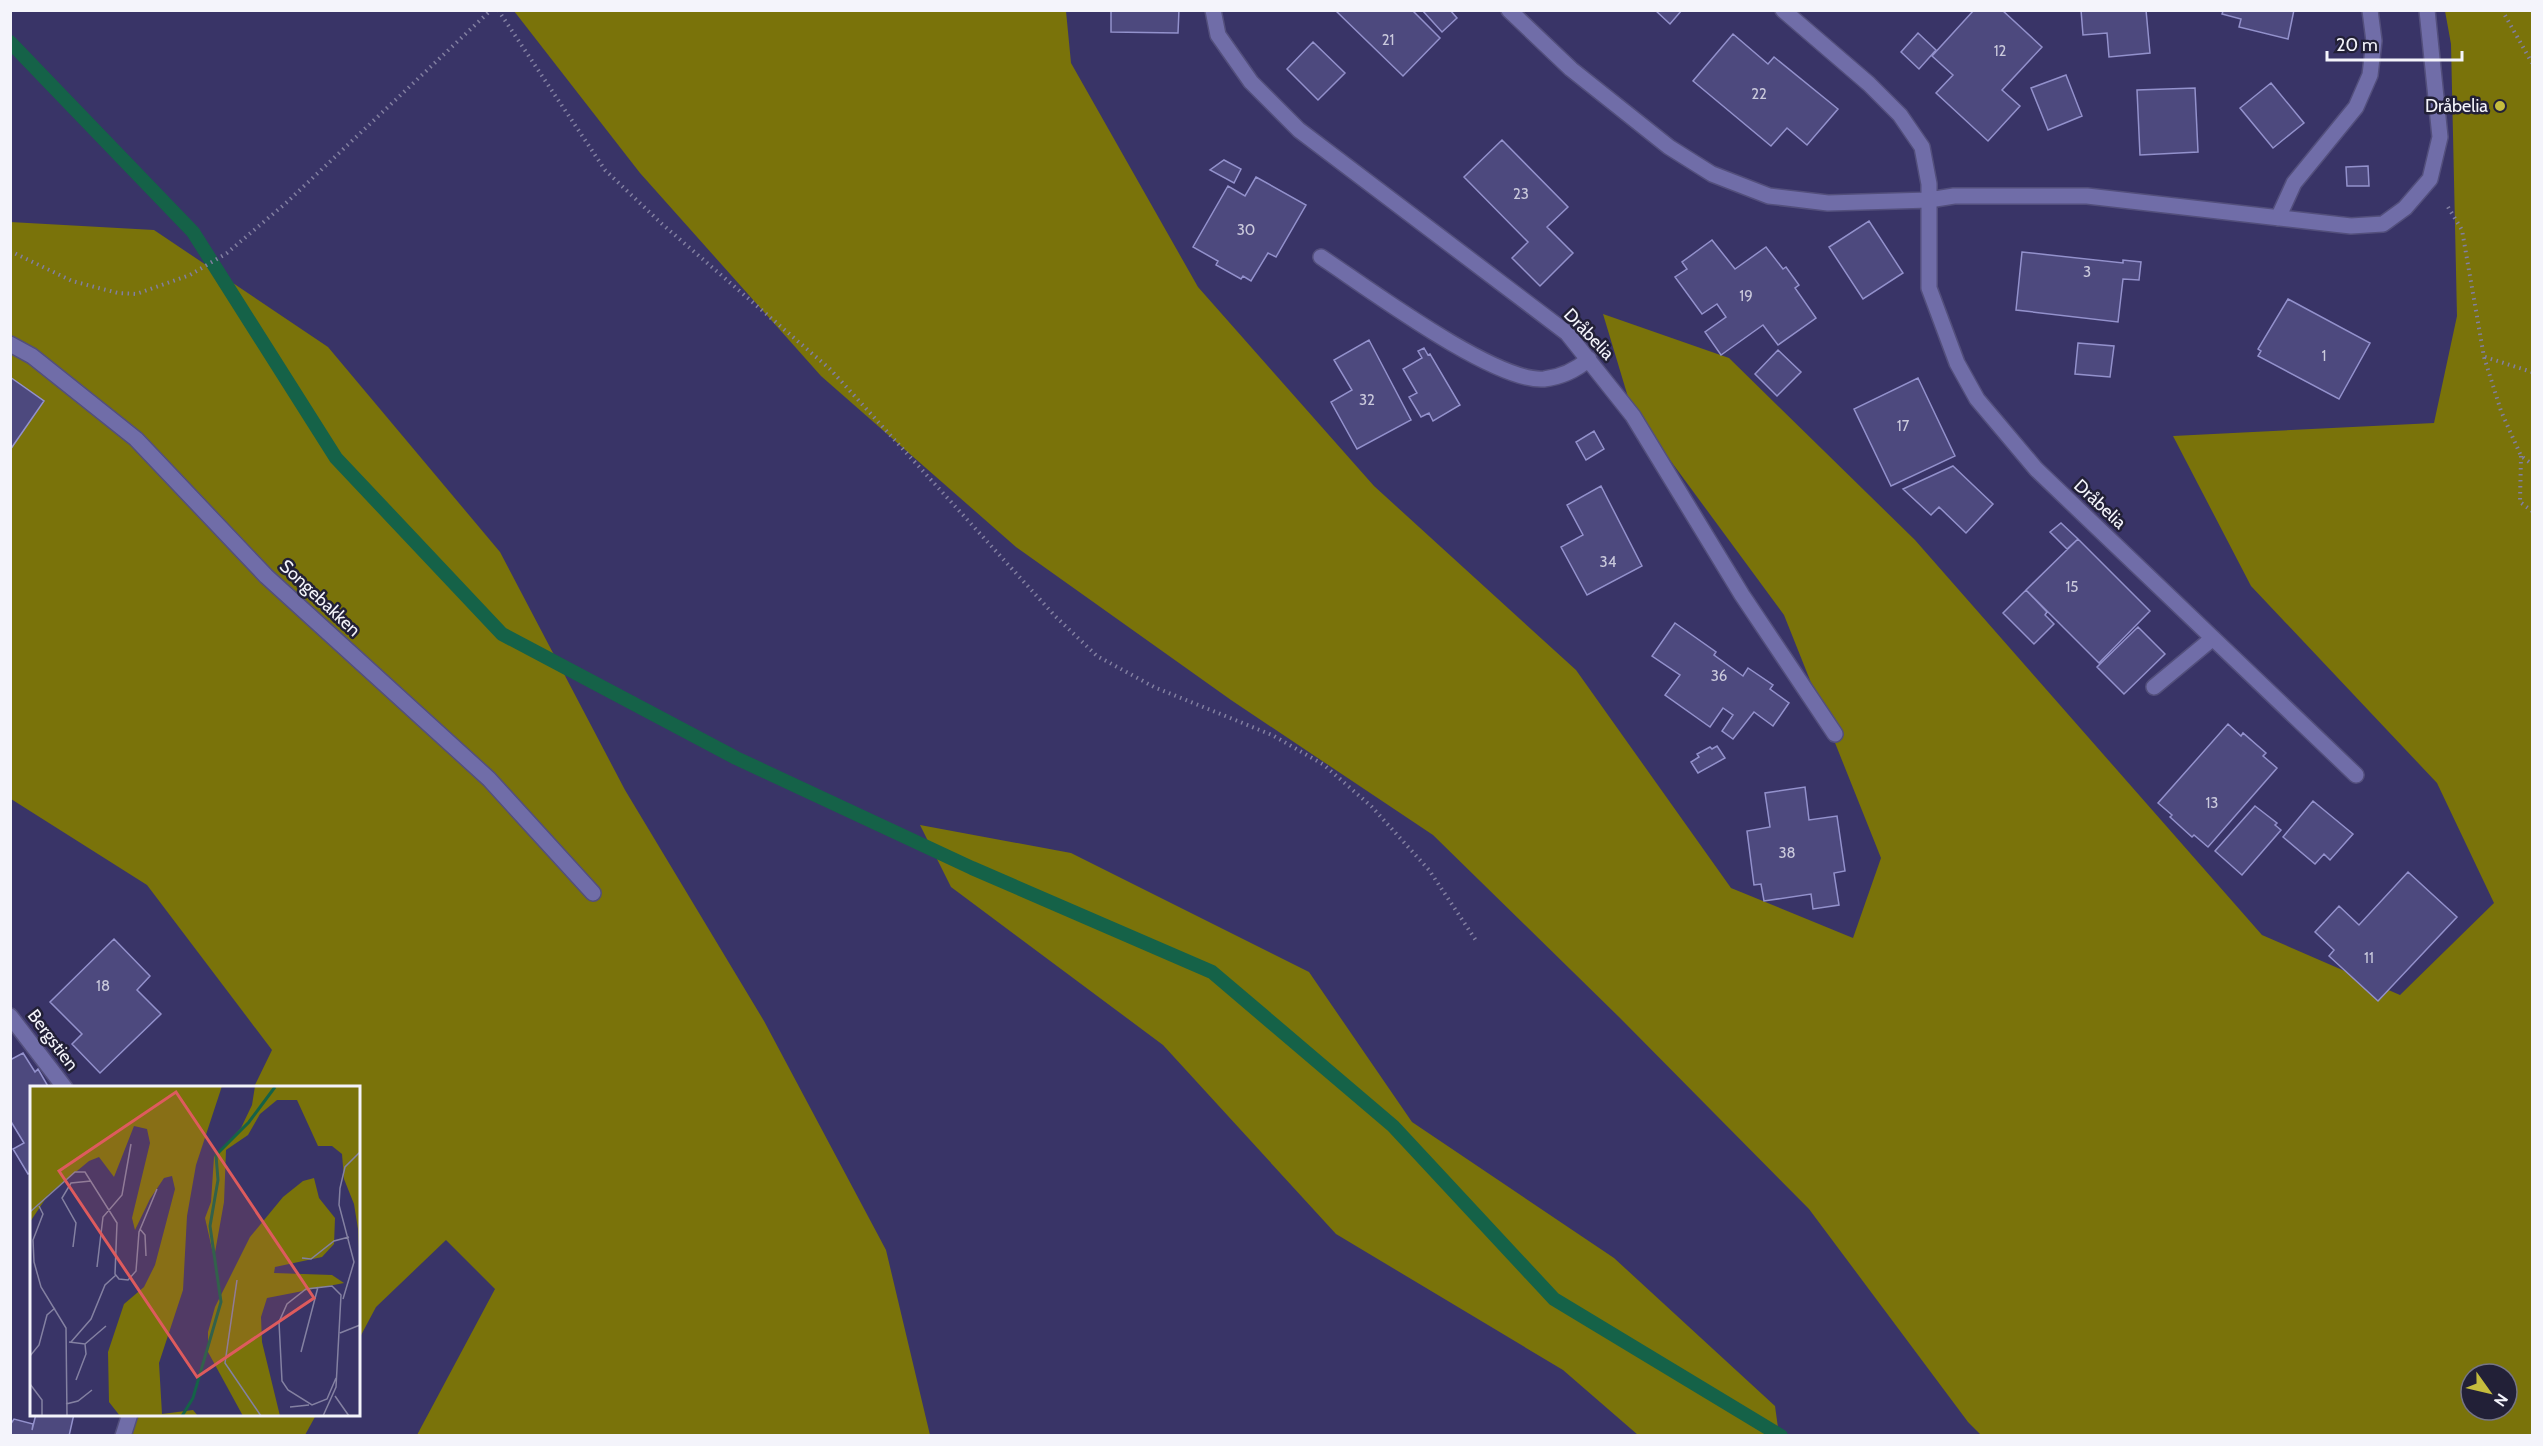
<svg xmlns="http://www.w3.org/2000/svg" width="2543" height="1446" font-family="Cabin,sans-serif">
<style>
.forest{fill:#7a730a;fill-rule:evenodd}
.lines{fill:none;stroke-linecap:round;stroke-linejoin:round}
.stream{stroke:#156248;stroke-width:14}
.building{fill:#4d497e;stroke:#9391cc;stroke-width:1.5}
.minor-casing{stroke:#534f7c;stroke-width:18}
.path{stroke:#827fa1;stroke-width:4;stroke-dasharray:1.5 4.5;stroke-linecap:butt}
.minor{stroke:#706da8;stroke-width:15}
.poi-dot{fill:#c5bc3d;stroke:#222037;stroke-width:2}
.labels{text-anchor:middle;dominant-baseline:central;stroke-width:5;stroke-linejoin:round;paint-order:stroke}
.number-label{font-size:15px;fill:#cac9dc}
.poi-label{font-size:18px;fill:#f4f4fb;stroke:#222037;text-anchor:end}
.street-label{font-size:18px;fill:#f4f4fb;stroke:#222037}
.inset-river{fill:none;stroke:#156248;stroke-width:3}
.inset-road{fill:none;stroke:#8481a2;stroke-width:1.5}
.view{fill:#de5b5d;fill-opacity:0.15;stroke:#de5b5d;stroke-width:3}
.inset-edge{fill:none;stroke:#f4f4fb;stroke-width:3}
</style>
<rect width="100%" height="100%" fill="#393467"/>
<path class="forest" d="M514,11H1066L1071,63L1198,287L1374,486L1576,670L1731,888L1853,938L1881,858L1784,615L1631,407L1603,314L1729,358L1915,540L2262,935L2400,995L2494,903L2437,783L2251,586L2173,436L2434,423L2457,316L2451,44L2445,11H2532V1435H1981L1968,1422L1809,1209L1620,1018L1433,835L1231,700L1016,547L821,376L640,173ZM2471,1374H2507V1410H2471Z
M10,222L154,230L328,347L500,552L625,790L764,1021L886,1250L930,1435H417L495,1289L446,1240L376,1307L359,1339L358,1088L254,1087L272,1050L147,885L11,799Z
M920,825L1071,853L1309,972L1412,1122L1614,1258L1775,1406L1779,1435H1638L1563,1370L1336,1234L1163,1045L951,887Z
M123,1415H316L305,1435L117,1436Z"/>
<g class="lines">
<path class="stream" d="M10,42L193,232L336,458L502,634L736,758L972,868L1212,972L1393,1126L1554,1299L1781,1436"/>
</g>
<path class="building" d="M1111,10H1179L1178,33L1111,32Z
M1335,10H1412L1440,38L1403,76Z
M1422,10H1450L1457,18L1442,32Z
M1655,10H1682L1670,24Z
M1974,10H2002L2042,47L2002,90L2020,106L1988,141L1936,93L1953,75L1932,56Z
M2081,10H2146L2150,53L2109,57L2107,33L2083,35Z
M2220,10H2294L2288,39L2239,27L2241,19L2222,14L2223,11Z
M1918,33L1936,50L1919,69L1901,52Z
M1733,34L1768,64L1774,57L1838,109L1807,145L1787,128L1771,146L1693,81Z
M1313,42L1345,73L1318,100L1287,69Z
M2066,75L2082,116L2048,130L2031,88Z
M2271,83L2304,123L2273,148L2240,108Z
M2195,88L2198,152L2140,155L2137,90Z
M1502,140L1568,207L1547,227L1573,253L1540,286L1512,258L1528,242L1464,177Z
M1224,160L1241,169L1234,183L1210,170Z
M2368,166L2369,186H2347L2346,167Z
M1256,177L1306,205L1276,257L1268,253L1251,281L1243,276L1241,279L1216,265L1218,261L1193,247L1228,186L1245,196Z
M1869,221L1903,273L1863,299L1829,247Z
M1712,240L1735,269L1766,247L1783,269L1786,267L1799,285L1795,288L1816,318L1778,345L1763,325L1721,355L1705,332L1726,317L1717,304L1702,314L1675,277L1687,269L1682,262Z
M2022,252L2123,263V260L2141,262L2139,280L2123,279L2118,322L2016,310Z
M2288,299L2370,343L2339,399L2258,356L2261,351L2258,349Z
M1369,340L1411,420L1357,449L1331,402L1352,390L1334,360Z
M2078,343L2114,346L2110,377L2075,374Z
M1424,348L1428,355L1430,354L1460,405L1433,421L1429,413L1421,417L1409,397L1417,393L1403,369L1422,358L1418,351Z
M1778,350L1801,372L1777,396L1755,374Z
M10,377L44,401L10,450Z
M1918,378L1955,456L1891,486L1854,409Z
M1594,431L1604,449L1586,460L1576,442Z
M1953,466L1993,504L1966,533L1939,507L1931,515L1903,489Z
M1601,486L1642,566L1587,595L1561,547L1583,535L1567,505Z
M2061,523L2078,539L2067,549L2050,532Z
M2078,539L2150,611L2099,663L2026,590Z
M2026,590L2047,612L2045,615L2054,624L2034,644L2003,613Z
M1675,623L1716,652L1714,655L1743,676L1748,668L1773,685L1770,689L1789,703L1773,726L1754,712L1733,739L1722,731L1733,715L1723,708L1710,727L1665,695L1680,675L1652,656Z
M2138,627L2165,654L2124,694L2097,667Z
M2228,724L2241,736L2243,733L2266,753L2263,756L2277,768L2208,847L2194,835L2192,837L2170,817L2172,815L2158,803Z
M1717,746L1725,758L1698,773L1691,762L1699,757L1697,754L1710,747L1712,749Z
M1805,787L1809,820L1837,816L1845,871L1834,873L1839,905L1813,909L1811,894L1764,901L1761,884L1754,885L1747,831L1770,827L1765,793Z
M2313,801L2353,834L2330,860L2324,854L2315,864L2283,837Z
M2255,806L2277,823L2275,825L2281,830L2242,875L2215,851Z
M2408,872L2457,917L2378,1001L2329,956L2334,950L2315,932L2339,906L2359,925Z
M114,939L150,976L137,990L161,1014L100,1073L72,1044L82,1034L50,1002Z
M23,1053L35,1072L38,1069L49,1088H32V1172L28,1174L13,1149L24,1143L10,1120V1060Z
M36,1414H74L69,1436H10V1425L14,1419L33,1424L32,1430Z"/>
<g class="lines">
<defs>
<path id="minor" d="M1213,10L1218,35L1251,82L1299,130L1567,333L1633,416L1742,595L1835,734
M1509,10L1571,69L1669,147L1712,174L1769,196L1828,203L1929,200L1954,196H2087L2351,226L2383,224L2405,208L2430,179L2440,137L2427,10
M1783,10L1869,84L1900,115L1922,147L1929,184V288L1957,363L1977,399L2036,469L2356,775
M2278,218L2294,183L2356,107L2370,75L2374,41L2370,10
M1321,257C1365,286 1495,383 1544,379C1562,377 1576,370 1589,359
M10,344L32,356L136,439L266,576L489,779L593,893
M2154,687L2213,638
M10,1016L65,1088
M123,1436L130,1414"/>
</defs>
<use href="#minor" class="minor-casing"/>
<path class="path" d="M498,10L605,170L662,224L830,369L1055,616L1097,656L1154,687L1272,735L1324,765L1372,807L1429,870L1477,942
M2502,10L2532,63
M2448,207L2462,230L2484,357L2501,411L2521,456L2532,464
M10,251L72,281L118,293L136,294L190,275L227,253L286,203L491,10
M2485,357L2532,372
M2521,456L2520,502L2532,511"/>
<use href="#minor" class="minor"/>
</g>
<circle class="poi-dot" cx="2500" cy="106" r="6"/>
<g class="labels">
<g class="number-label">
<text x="1388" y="40">21</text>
<text x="2000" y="51">12</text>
<text x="1759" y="94">22</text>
<text x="1521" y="194">23</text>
<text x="1246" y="230">30</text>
<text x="2087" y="272">3</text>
<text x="1746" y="296">19</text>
<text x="2324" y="356">1</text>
<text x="1367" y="400">32</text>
<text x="1903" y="426">17</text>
<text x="1608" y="562">34</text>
<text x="2072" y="587">15</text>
<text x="1719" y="676">36</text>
<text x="2212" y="803">13</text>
<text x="1787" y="853">38</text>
<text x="2369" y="958">11</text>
<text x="103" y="986">18</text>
</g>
<g class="poi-label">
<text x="2488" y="106">Dråbelia</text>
</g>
<g class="street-label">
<text transform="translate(1589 334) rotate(46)">Dråbelia</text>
<text transform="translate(2100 504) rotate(43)">Dråbelia</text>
<text transform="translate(320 598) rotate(43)">Songebakken</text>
<text transform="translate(53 1040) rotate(53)">Bergstien</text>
</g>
</g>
<g transform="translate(30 1086)">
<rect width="330" height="330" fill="#393467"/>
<path d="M0,0H192L166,79L157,130L153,204L129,277L132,328L163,324L168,330H90L79,316L78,266L94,218L114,201L125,179L145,103L142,90L134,92L120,113L105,144L102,132L120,57L117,43L104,40L84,91L69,71L59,75L18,109L0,136ZM225,0H330V183L328,143L324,118L314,93L312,68L302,60H288L267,14H247L230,28L218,49L196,64L194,116L184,172L175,132L181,116L184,71L211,42L222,19ZM284,92L289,112L305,132L304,158L292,171L245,181L244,187L302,189L314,197L237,212L231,231L232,256L250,330H213L178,266V246L185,221L220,151L253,111L273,95Z" fill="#7a730a"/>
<path class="inset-river" d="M152,330L163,312L191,216L180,140L188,94L186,69L219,36L245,1"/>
<path class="inset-road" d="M9,120L13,128L3,154L4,176L11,201L36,242L37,330M0,126L45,86H55L87,137L85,188L89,193L98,194L106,185L109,146L127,103M110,143L115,149L116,170M43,161L46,137L32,112L41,97L61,95M272,172L281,173L304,155L319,151M67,181L73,131L92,109L101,58M207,194L195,277L231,330M313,213L324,176L309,119L310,102L315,81L330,66M310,247L330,239M39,256L55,258L76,240M41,256L61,233L75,199L86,189M271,266L288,201M0,270L9,259L17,229L25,222M46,294L56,268L55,258M0,298L12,314V330M305,310L319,330M36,318L48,315L62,304M260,321L279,319M293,330L306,301L311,209L302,200L276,203L257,218L249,236L252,295L258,304L282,319L297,313L306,292"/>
<path class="view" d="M146,6L284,212L167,291L29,85Z"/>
<rect width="330" height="330" class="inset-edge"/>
</g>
<rect width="2543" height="1446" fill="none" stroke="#f4f4fb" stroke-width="24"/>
<g transform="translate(2489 1392) rotate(124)"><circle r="28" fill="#222037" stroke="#767585" stroke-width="1.5"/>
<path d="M0-4.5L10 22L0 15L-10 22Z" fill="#c5bc3d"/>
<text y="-9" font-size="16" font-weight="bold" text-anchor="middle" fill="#f4f4fb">N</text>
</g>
<path d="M2327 51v9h135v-9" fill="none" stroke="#f4f4fb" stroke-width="3"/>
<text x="2336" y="51" font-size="18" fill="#f4f4fb" stroke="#222037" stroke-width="4.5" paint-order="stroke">20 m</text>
</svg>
